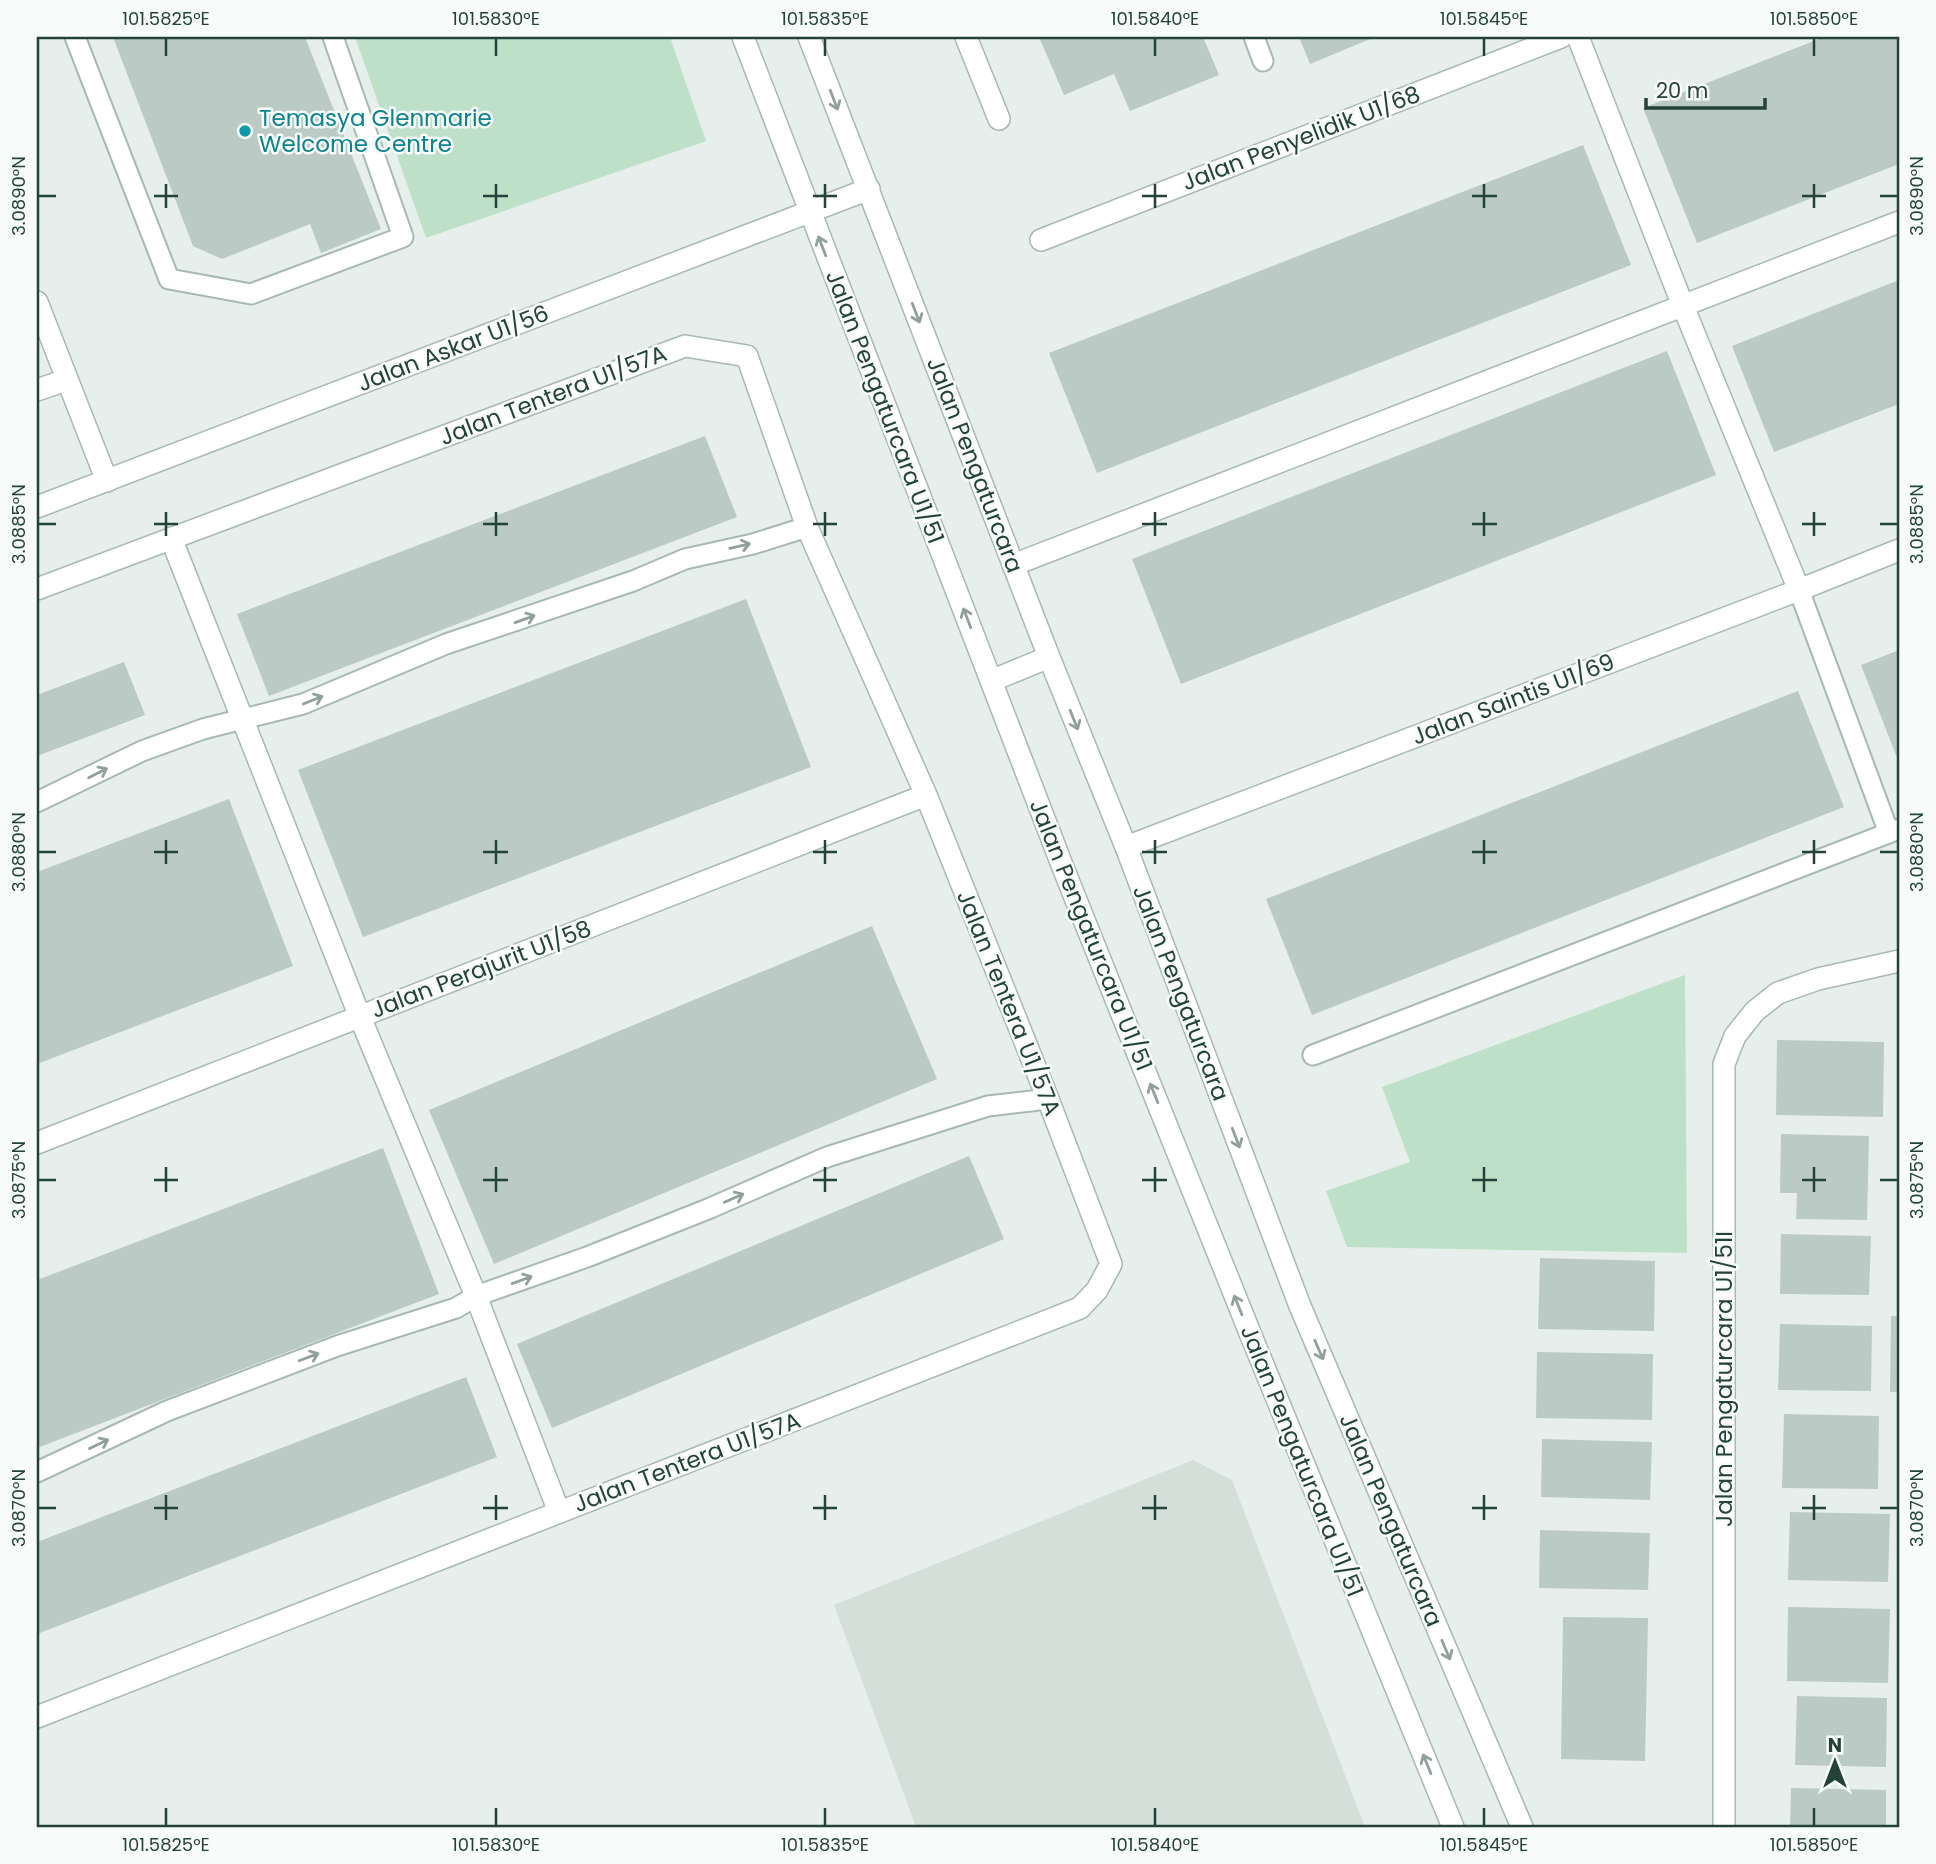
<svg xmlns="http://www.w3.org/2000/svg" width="1936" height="1864" font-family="Poppins,sans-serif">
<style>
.built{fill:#d4dfda}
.green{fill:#bfe0c8}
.building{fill:#bbcac4}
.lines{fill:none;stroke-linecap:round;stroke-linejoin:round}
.service-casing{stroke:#a8b8b2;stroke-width:23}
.minor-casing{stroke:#a8b8b2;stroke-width:24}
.tertiary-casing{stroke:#a8b8b2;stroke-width:24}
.service{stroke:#fff;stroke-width:19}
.minor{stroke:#fff;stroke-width:21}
.tertiary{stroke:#fff;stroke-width:21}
.oneway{stroke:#92a09c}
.ticks{fill:none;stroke:#24423a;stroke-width:2.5}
.culture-dot{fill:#0f9aa8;stroke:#f7fbf9;stroke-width:2.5}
.labels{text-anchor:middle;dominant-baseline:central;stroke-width:5;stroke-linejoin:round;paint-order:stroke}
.culture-label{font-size:23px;fill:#0d838f;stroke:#f7fbf9;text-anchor:start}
.street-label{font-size:23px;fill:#24423a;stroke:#f7fbf9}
.neatline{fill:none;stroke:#24423a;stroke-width:2.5}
.ticks-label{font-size:18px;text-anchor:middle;fill:#24423a}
</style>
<rect width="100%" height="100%" fill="#e6efeb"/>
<path class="built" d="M1193,1460L1232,1480L1365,1827H916L834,1605Z"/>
<path class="green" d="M355,37H670L706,141L426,238Z
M1685,975L1687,1253L1347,1247L1326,1191L1410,1162L1382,1087Z"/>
<path class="building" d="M113,37H305L381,229L321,253L310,224L222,259L193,246Z
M1039,37H1203L1219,75L1130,111L1114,74L1064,95Z
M1299,37H1375L1310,64Z
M1824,37H1899V164L1697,243L1643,108Z
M1583,145L1631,265L1097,473L1049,353Z
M1899,280V404L1774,452L1732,346Z
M1667,351L1716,475L1181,684L1132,559Z
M705,436L737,517L269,696L237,614Z
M746,599L811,767L363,937L298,770Z
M1899,650V763L1861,665Z
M124,662L145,715L37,756V695Z
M1798,691L1844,807L1312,1015L1266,899Z
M229,799L293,966L37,1064V872Z
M872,926L937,1079L494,1264L429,1110Z
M1777,1040L1884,1042L1883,1117L1776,1115Z
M1781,1134L1869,1136L1867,1220L1796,1219L1797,1193H1780Z
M383,1148L439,1294L37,1448V1280Z
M969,1156L1004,1239L552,1428L517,1344Z
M1781,1234L1871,1236L1869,1295L1780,1294Z
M1540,1258L1655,1261L1654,1331L1538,1329Z
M1891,1316H1899V1392H1890Z
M1780,1324L1872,1326L1871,1391L1778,1390Z
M1537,1352L1653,1354L1652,1420L1536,1418Z
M466,1377L497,1457L37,1634V1542Z
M1784,1414L1879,1416L1878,1489L1782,1488Z
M1542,1439L1652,1442L1650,1500L1541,1497Z
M1790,1512L1890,1514L1888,1582L1788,1580Z
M1540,1530L1650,1533L1648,1590L1539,1588Z
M1788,1607L1890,1609L1888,1683L1787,1681Z
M1563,1617L1648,1618L1645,1761L1561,1759Z
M1797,1696L1887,1698L1886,1767L1795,1765Z
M1791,1788L1886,1790V1827H1790Z"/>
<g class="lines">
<defs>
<path id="service" d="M75,37L169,279L251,294L403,237L333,37
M1254,37L1263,61
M1799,590L1889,833
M37,802L142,751L203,729L303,704L446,644L633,581L685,559L753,544L807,527
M1313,1055L1899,829
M37,1472L167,1411L337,1346L456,1308L476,1296L587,1257L708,1209L827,1157L988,1106L1048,1099"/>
<path id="minor" d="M966,37L999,119
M1578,37L1683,306L1799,590
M1041,240L1561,37
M37,302L107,481
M37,390L66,380
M171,538L360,1017L476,1296L559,1512
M1013,565L1899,222
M37,589L685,346L747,356L807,527L926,795L1048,1099L1111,1264L1097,1290L1080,1308L37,1717
M1126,847L1799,590L1899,550
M37,1143L926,795
M1724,1827V1064L1735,1036L1755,1011L1778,993L1818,979L1899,961"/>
<path id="tertiary" d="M743,37L1062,865L1250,1333L1453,1827
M809,37L1049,657L1126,847L1300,1306L1522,1827
M37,507L869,189
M991,681L1049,657"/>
</defs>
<use href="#service" class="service-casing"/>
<use href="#minor" class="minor-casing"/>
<use href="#tertiary" class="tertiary-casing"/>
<use href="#service" class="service"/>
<use href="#minor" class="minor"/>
<use href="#tertiary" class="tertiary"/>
</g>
<defs><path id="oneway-shaft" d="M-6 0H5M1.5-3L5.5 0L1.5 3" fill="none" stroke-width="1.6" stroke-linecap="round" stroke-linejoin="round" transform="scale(1.75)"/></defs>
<g class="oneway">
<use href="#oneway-shaft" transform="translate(834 100) rotate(69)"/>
<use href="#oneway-shaft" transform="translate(822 246) rotate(-111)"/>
<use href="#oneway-shaft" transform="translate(916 313) rotate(69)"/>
<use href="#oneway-shaft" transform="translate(740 546) rotate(-13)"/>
<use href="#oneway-shaft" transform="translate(967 618) rotate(-111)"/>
<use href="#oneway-shaft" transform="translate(525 619) rotate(-20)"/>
<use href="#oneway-shaft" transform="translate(313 700) rotate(-22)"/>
<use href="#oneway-shaft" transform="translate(1074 720) rotate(68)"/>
<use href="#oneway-shaft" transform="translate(98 773) rotate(-27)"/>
<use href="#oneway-shaft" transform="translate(1154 1093) rotate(-112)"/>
<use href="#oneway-shaft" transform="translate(1236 1138) rotate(69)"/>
<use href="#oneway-shaft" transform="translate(734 1198) rotate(-24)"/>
<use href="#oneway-shaft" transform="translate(522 1280) rotate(-20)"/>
<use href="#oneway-shaft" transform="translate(1238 1305) rotate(-112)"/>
<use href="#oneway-shaft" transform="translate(1319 1350) rotate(67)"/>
<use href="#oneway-shaft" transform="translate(309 1357) rotate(-21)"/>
<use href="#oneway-shaft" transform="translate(99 1444) rotate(-26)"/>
<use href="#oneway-shaft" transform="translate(1446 1650) rotate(67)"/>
<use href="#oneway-shaft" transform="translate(1427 1764) rotate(-112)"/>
</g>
<path class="ticks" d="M166,38V56M496,38V56M825,38V56M1155,38V56M1484,38V56M1814,38V56M166,184V208M496,184V208M825,184V208M1155,184V208M1484,184V208M1814,184V208M38,196H56M154,196H178M483,196H508M813,196H837M1142,196H1167M1472,196H1497M1802,196H1826M1880,196H1898M166,512V536M496,512V536M825,512V536M1155,512V536M1484,512V536M1814,512V536M38,524H56M154,524H178M483,524H508M813,524H837M1142,524H1167M1472,524H1497M1802,524H1826M1880,524H1898M166,840V864M496,840V864M825,840V864M1155,840V864M1484,840V864M1814,840V864M38,852H56M154,852H178M483,852H508M813,852H837M1142,852H1167M1472,852H1497M1802,852H1826M1880,852H1898M166,1167V1192M496,1167V1192M825,1167V1192M1155,1167V1192M1484,1167V1192M1814,1167V1192M38,1180H56M154,1180H178M483,1180H508M813,1180H837M1142,1180H1167M1472,1180H1497M1802,1180H1826M1880,1180H1898M166,1495V1520M496,1495V1520M825,1495V1520M1155,1495V1520M1484,1495V1520M1814,1495V1520M38,1508H56M154,1508H178M483,1508H508M813,1508H837M1142,1508H1167M1472,1508H1497M1802,1508H1826M1880,1508H1898M166,1808V1826M496,1808V1826M825,1808V1826M1155,1808V1826M1484,1808V1826M1814,1808V1826"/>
<circle class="culture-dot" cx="245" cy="131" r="7"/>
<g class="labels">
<g class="culture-label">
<text x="259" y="118">Temasya Glenmarie<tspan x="259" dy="26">Welcome Centre</tspan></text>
</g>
<g class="street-label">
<text transform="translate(1301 138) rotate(-21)">Jalan Penyelidik U1/68</text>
<text transform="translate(453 348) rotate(-21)">Jalan Askar U1/56</text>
<text transform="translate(553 395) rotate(-21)">Jalan Tentera U1/57A</text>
<text transform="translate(885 407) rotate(69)">Jalan Pengaturcara U1/51</text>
<text transform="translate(975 465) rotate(69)">Jalan Pengaturcara</text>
<text transform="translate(1513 699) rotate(-21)">Jalan Saintis U1/69</text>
<text transform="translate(1091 935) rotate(68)">Jalan Pengaturcara U1/51</text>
<text transform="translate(481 969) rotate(-21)">Jalan Perajurit U1/58</text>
<text transform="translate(1181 993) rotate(69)">Jalan Pengaturcara</text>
<text transform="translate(1009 1003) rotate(68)">Jalan Tentera U1/57A</text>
<text transform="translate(1724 1379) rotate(-90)">Jalan Pengaturcara U1/51I</text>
<text transform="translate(1302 1461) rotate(68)">Jalan Pengaturcara U1/51</text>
<text transform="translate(687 1462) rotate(-21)">Jalan Tentera U1/57A</text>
<text transform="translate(1391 1520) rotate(67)">Jalan Pengaturcara</text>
</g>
</g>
<rect width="1936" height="1864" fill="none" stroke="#f7fbf9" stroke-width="77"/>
<g transform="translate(1835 1762)" stroke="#f7fbf9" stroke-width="5" paint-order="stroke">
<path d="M0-5L12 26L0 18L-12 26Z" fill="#24423a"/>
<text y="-10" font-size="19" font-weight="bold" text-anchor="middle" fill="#24423a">N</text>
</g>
<path d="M1646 98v10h119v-10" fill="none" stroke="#24423a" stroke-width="3.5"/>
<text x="1656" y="98" font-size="21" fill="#24423a" stroke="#f7fbf9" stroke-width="5" paint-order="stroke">20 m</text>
<rect x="38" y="38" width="1860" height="1788" class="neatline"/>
<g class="ticks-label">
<text x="166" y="25">101.5825°E</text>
<text x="496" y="25">101.5830°E</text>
<text x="825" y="25">101.5835°E</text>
<text x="1155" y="25">101.5840°E</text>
<text x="1484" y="25">101.5845°E</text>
<text x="1814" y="25">101.5850°E</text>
<text transform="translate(19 196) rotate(-90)" y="6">3.0890°N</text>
<text transform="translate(1917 196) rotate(-90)" y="6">3.0890°N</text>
<text transform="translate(19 524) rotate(-90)" y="6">3.0885°N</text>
<text transform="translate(1917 524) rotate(-90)" y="6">3.0885°N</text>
<text transform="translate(19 852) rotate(-90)" y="6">3.0880°N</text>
<text transform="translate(1917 852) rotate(-90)" y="6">3.0880°N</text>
<text transform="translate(19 1180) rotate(-90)" y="6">3.0875°N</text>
<text transform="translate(1917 1180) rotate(-90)" y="6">3.0875°N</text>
<text transform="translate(19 1508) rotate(-90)" y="6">3.0870°N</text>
<text transform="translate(1917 1508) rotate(-90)" y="6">3.0870°N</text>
<text x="166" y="1851">101.5825°E</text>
<text x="496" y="1851">101.5830°E</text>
<text x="825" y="1851">101.5835°E</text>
<text x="1155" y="1851">101.5840°E</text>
<text x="1484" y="1851">101.5845°E</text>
<text x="1814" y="1851">101.5850°E</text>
</g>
</svg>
